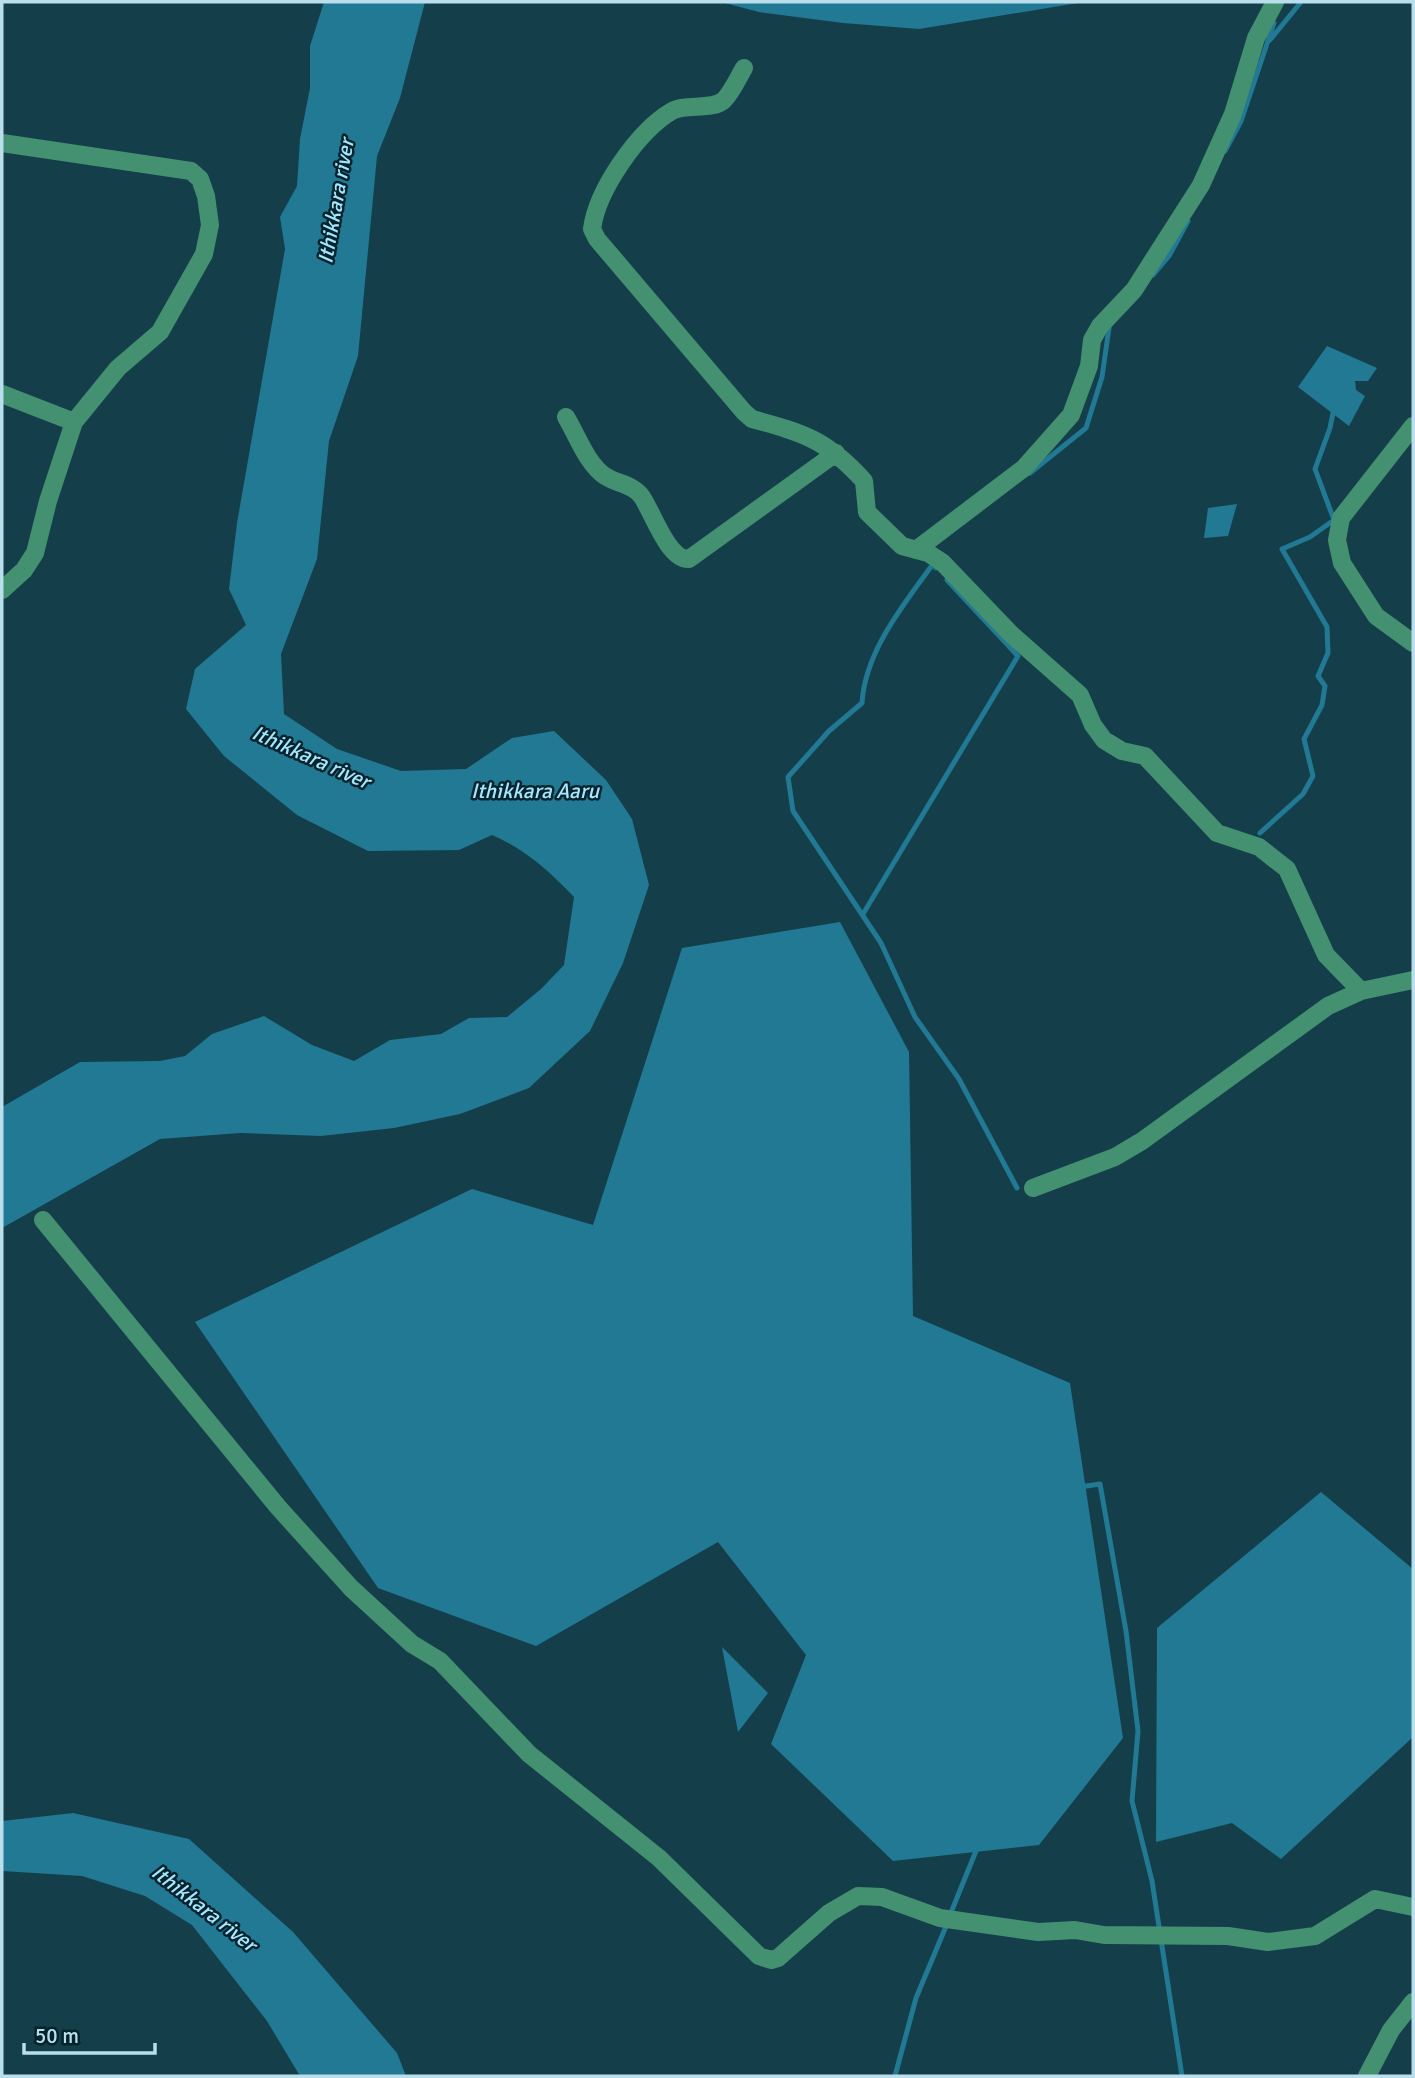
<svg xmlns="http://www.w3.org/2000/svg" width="1415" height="2078" font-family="Signika,sans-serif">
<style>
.water{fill:#217994}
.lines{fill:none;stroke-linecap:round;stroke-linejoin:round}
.stream{stroke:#217994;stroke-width:5}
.minor{stroke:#439170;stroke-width:18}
.labels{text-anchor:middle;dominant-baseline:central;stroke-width:5;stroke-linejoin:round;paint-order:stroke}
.water-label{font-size:21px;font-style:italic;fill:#a7e7fe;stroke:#03242e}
</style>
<rect width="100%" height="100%" fill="#153e4b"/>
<path class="water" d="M324,2H425L400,98L377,156L358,356L329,441L317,559L281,654L284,714L337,749L401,771L466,769L512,738L554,731L606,780L632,819L649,885L623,963L590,1031L529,1088L460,1114L394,1128L321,1136L240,1133L160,1139L2,1228V1107L80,1062L160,1061L185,1056L212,1034L264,1016L312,1045L354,1061L390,1040L441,1034L469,1018L507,1017L541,989L564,965L574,897C550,872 525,849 492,835L459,850L368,851L297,815L224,756L186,709L195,669L246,625L229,589L237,523L285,249L280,217L297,186L300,139L310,88V46Z
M721,2H1084L919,29L843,23L759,12Z
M1327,346L1377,368L1368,381H1355L1356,390L1365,396L1349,426L1298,387Z
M1237,504L1228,536L1204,538L1208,508Z
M840,922L909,1052L913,1316L1070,1383L1123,1738L1039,1845L893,1861L771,1744L806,1655L718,1542L536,1646L378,1588L195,1322L472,1189L593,1225L682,948Z
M1321,1492L1413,1569V1737L1281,1859L1232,1823L1156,1842L1157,1628Z
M722,1647L768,1693L738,1732Z
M73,1813L189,1839L293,1932L397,2053L406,2076H300L267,2021L192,1925L145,1896L82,1876L2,1871V1821Z"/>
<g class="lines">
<path class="stream" d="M1270,40L1301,2
M1225,151L1241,121L1274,23
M1153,275L1169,256L1188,221
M1030,473L1086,428L1102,377L1109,328
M936,568L933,564C903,605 865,652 862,703L829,731L788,777L793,811L881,943L915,1017L959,1079L1017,1188
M1260,833L1303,794L1313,776L1304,739L1322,705L1325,686L1318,676L1328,653L1327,627L1282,549L1310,537L1334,520L1315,469L1330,428L1334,408
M863,914L1018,656L947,580
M1080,1487L1100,1484L1126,1631L1138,1731L1132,1801L1152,1881L1182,2076
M950,1915L978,1846
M895,2076L916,1998L947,1924"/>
<path class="minor" d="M744,68C738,78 732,92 724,100C712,111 686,103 672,111C638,131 597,190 592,229L597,239L744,412L752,419C804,433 827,440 864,481L867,512L902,546L928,553L942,562L1011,634L1080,695L1093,725L1104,740L1122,751L1145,756L1217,833L1259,847L1287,869L1326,955L1361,991
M2,143L191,171L200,179L206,196L210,225L204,254L160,332L118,368L74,422L48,501L35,553L24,570L2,590
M2,394L74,422
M566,417C577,435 587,464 605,476C617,484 633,484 642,497C653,513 668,560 689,559L836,453
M1413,426L1341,518L1337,540L1342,563L1376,616L1413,643
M916,550L1024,468L1071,415L1089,366L1092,340L1100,326L1134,290L1201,185L1233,114L1256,38L1275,2
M1033,1188L1115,1157L1142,1141L1328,1006L1361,991L1413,980
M43,1220L278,1507L351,1588L412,1644L440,1661L529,1754L659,1858L759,1956L771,1960L778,1958L829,1913L858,1896L882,1897L940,1918L1038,1932L1075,1930L1104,1935L1228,1936L1268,1942L1315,1936L1375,1899L1413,1907
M1367,2076L1391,2030L1413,2002"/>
</g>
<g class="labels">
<g class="water-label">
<text transform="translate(336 201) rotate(-80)">Ithikkara river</text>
<text transform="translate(311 757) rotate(24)">Ithikkara river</text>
<text x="535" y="791">Ithikkara Aaru</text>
<text transform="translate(204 1908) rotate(38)">Ithikkara river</text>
</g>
</g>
<rect width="1415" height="2078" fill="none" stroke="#bbdeec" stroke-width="7"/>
<path d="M24 2043v10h131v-10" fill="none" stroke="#bbdeec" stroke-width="3.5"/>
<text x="35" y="2043" font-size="21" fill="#bbdeec" stroke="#03242e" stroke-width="5" paint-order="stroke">50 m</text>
</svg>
